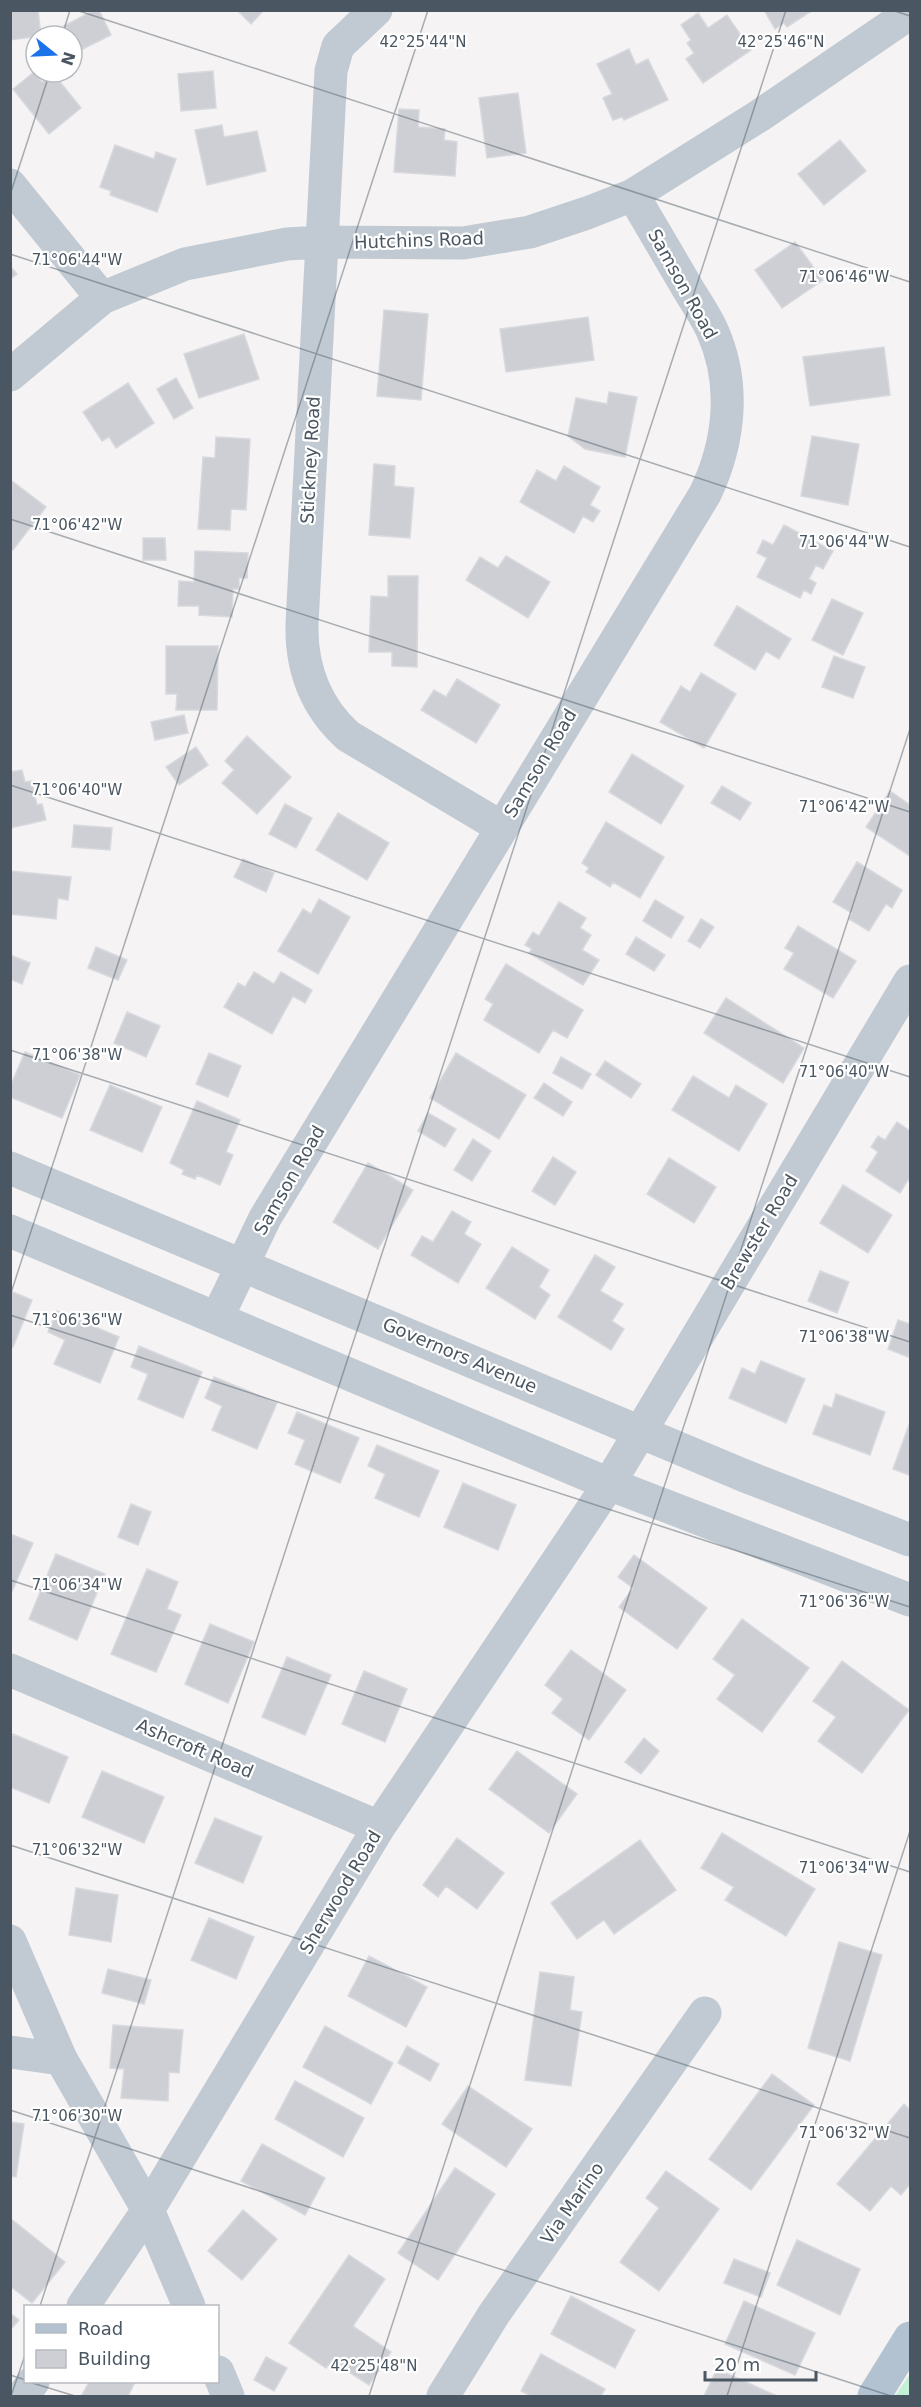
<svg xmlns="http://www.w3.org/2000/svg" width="921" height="2407" font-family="'DejaVu Sans',sans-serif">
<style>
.green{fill:#c3f1d5}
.building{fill:#cdcfd5;stroke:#d7d9de;stroke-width:1.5}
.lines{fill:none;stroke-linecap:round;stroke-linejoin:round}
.minor{stroke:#c1cad2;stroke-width:33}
.major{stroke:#b3c2d1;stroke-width:33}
.ticks{fill:none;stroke:#4a5661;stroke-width:1.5;stroke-opacity:0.45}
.labels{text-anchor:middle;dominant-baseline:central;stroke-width:4.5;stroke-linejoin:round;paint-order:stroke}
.street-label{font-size:18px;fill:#4a5661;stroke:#fff}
.ticks-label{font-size:15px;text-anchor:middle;fill:#4a5661;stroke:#fff;stroke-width:4.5;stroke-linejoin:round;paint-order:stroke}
</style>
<rect width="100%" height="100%" fill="#f5f3f3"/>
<path class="green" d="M910,2374V2396H895Z"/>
<path class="building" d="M10,10H38L41,36L10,40Z
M94,10H99L111,35L75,53L72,48V36H66L62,27Z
M237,10H264L251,24Z
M764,10H813L787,27L784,23L775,29Z
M698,13L708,28L727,15L751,50L703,83L686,59L694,53L687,43L691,40L681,25Z
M629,49L636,65L648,59L668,100L624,120L622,117L613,120L603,98L612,94L597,64Z
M213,71L216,108L181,111L178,74Z
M34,72L42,82L53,73L81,108L49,134L13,89Z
M518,93L526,153L487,158L479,98Z
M399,109L419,110L418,127L445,129L444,140L457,142L455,176L394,172Z
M222,125L224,137L257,131L266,171L207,185L195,130Z
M840,140L866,171L824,205L798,174Z
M115,145L154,159L156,152L176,159L157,212L110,195L111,191L100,187Z
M795,242L823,280L782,308L755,270Z
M10,266L17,274L10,279Z
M384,310L428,314L421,400L377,396Z
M588,317L594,360L506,372L500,329Z
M244,334L259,379L199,398L184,354Z
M884,347L890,395L810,406L803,357Z
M176,378L193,408L174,419L157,389Z
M128,383L154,423L116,448L109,437L102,441L83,412Z
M609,392L637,397L625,457L585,449L568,436L576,398L607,404Z
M812,436L859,444L848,505L801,496Z
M216,437L250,439L246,510L231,509L230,530L198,529L203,457L215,458Z
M374,464L395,466L394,486L414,488L410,538L369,535Z
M564,466L600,487L590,505L600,511L593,522L583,516L574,533L520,502L537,470L556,481Z
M12,481L46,507L13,550L10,548Z
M784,525L833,551L823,569L816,565L809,579L816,583L811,594L804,590L800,598L757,577L767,558L757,553L763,540L773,545Z
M143,538H165L166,560H143Z
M195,551L248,553L247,578H239V589H233L232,617L199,615V606H178L179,581L194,582Z
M506,556L550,582L528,618L466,580L480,557L498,568Z
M388,576H418L417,667L392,666V652H369L371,596L388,597Z
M832,599L863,613L843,655L812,640Z
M737,606L791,639L779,659L766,651L755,670L714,645Z
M166,646H218L217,710H176L177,694H166Z
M834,656L865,667L853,698L822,687Z
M701,673L736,694L704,748L660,722L681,686L690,692Z
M457,679L500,705L476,743L421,710L434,690L446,697Z
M184,715L188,733L155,740L151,722Z
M247,736L291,777L257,814L222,783L234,770L225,761Z
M196,747L208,765L179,785L166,767Z
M632,754L684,786L661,824L609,792Z
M22,770L25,782L32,781L37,805L42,804L46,820L10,828V772Z
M722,786L751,803L740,820L711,803Z
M890,791L910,805V856L866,827Z
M285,804L312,818L296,848L269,834Z
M338,813L389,843L367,880L316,850Z
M606,822L664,857L640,898L613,882L610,887L586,872L589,868L582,863Z
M74,825L112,828L110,850L72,847Z
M243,859L274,873L266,892L234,877Z
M857,862L902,890L892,908L886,904L869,931L849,919L852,913L833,902Z
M10,871L71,877L68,900L58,898L56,919L10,914Z
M319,899L350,917L318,974L278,951L303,909L311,914Z
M655,900L684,917L671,938L643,921Z
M559,902L586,918L580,928L591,935L582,950L599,960L583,985L529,953L532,949L525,945L533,932L539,936Z
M701,919L714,927L700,948L688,941Z
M798,926L856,961L833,998L784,969L794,953L785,948Z
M636,937L665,955L654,971L626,954Z
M96,947L127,960L118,980L88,968Z
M10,955L30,963L22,984L10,979Z
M506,964L583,1010L567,1038L553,1030L539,1053L484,1020L493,1004L485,999Z
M254,972L274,984L281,972L312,990L305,1003L293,996L272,1034L224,1007L238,983L245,987Z
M726,998L804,1048L783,1083L704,1033Z
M127,1012L160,1026L146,1057L114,1043Z
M25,1052L80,1075L62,1118L10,1097V1087Z
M209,1053L241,1066L228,1097L196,1084Z
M456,1053L526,1095L499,1139L430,1098Z
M561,1057L591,1074L582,1089L553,1073Z
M605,1061L641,1084L631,1098L596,1075Z
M693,1076L729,1098L736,1085L767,1104L739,1151L672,1110Z
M544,1083L572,1102L563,1116L534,1098Z
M110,1085L162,1107L142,1152L90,1130Z
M197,1101L240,1120L226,1152L233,1155L220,1185L197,1175L195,1179L182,1174L184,1170L170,1163Z
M428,1113L456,1129L445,1147L418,1131Z
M897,1122L910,1131V1182L908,1180L900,1193L866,1171L878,1152L871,1147L878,1136L885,1140Z
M473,1139L491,1151L472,1181L454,1170Z
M553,1157L576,1172L555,1205L532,1191Z
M669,1158L716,1187L694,1223L647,1194Z
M368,1163L413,1190L378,1249L333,1222Z
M843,1185L892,1215L868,1253L820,1223Z
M452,1211L471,1222L464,1234L481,1244L458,1283L411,1255L422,1236L433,1242Z
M512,1247L549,1270L539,1287L550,1295L535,1319L486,1288Z
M595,1255L615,1267L600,1291L623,1304L612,1321L624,1329L611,1350L558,1317Z
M820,1271L849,1282L837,1313L808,1301Z
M10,1291L32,1300L13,1347L10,1346Z
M57,1311L119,1337L100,1383L54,1364L65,1340L48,1332Z
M898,1320L910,1324V1349L908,1357L888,1349Z
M139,1346L202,1372L183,1418L138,1399L148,1374L131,1367Z
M761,1361L805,1379L786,1423L729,1398L742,1368L755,1374Z
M214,1377L277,1403L257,1449L212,1430L222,1406L205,1398Z
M836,1394L885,1412L870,1455L813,1434L824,1405L832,1408Z
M297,1412L359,1438L340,1483L295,1464L305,1440L288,1433Z
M910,1422V1470L909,1475L893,1469Z
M377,1445L439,1471L419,1517L375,1498L385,1474L368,1466Z
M463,1483L516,1505L498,1550L444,1527Z
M131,1504L151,1512L138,1545L118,1537Z
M10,1534L33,1543L10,1596Z
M56,1554L105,1574L77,1640L29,1619Z
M634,1555L707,1608L677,1649L619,1607L633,1588L618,1577Z
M147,1569L178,1582L167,1609L181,1615L156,1672L111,1654Z
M742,1619L809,1668L762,1732L717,1699L735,1675L713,1659Z
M210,1624L254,1642L228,1703L185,1684Z
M571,1650L626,1690L589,1740L552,1713L563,1699L545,1685Z
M287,1657L331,1675L305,1735L262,1717Z
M842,1661L909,1710L862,1773L818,1741L836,1717L813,1701Z
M364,1671L407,1689L385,1742L342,1724Z
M13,1734L68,1757L49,1803L10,1787V1739Z
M644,1738L659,1751L641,1774L625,1762Z
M517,1751L577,1794L549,1833L489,1789Z
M102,1771L164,1797L144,1843L82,1817Z
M215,1818L262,1837L243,1883L195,1863Z
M722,1833L815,1889L786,1936L725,1900L734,1887L701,1868Z
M457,1838L504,1873L477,1909L446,1886L438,1897L423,1885Z
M640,1840L676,1890L614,1934L604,1920L577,1939L551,1903Z
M76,1888L118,1895L111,1942L69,1935Z
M209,1918L254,1937L236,1979L191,1960Z
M839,1942L882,1955L850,2061L808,2048Z
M369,1956L427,1987L406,2027L348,1996Z
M108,1969L151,1980L144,2004L102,1993Z
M540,1972L574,1977L570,2010L582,2012L571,2086L525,2080Z
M113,2025L183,2030L179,2073L169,2072L168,2101L121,2098L124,2069L110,2068Z
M325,2026L393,2063L371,2104L303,2067Z
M407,2046L439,2064L430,2081L398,2063Z
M772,2074L814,2105L751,2190L709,2159Z
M295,2081L364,2118L343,2157L275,2119Z
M468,2086L532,2129L506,2167L442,2124Z
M904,2104L910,2110V2184L901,2195L891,2186L870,2211L837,2184Z
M10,2122L24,2124L16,2177L10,2176Z
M262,2144L325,2178L305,2215L241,2181Z
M455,2168L495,2194L438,2280L398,2253Z
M666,2171L719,2209L659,2291L620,2262L659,2208L646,2198Z
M243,2210L277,2239L242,2280L208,2251Z
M10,2218L65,2262L32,2303L10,2286Z
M797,2240L860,2269L840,2315L777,2285Z
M349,2255L385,2279L353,2326L391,2352L369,2385L332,2361L326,2368L289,2343Z
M734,2259L770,2273L761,2297L724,2283Z
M571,2296L635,2330L615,2368L551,2334Z
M744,2301L815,2333L795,2375L725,2344Z
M10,2313L19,2320L10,2330Z
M541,2354L605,2389L601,2396H531L521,2391Z
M266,2357L287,2368L274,2391L254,2380Z
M717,2369L777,2396H704Z
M89,2382H135L128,2396H84L82,2395Z"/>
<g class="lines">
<path class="minor" d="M376,10L338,46L331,71L302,624C301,668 315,706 348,736L501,827
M10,185L102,298
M10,375L102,298L185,264L287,244L322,242L463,243L530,232L587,213L633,195L759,116L910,13
M10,1168L745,1476L910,1540
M10,1231L609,1484L910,1600
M217,1318L265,1218L705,494C730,442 736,383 712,330C704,313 693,298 684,282C667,253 650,224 633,195
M10,1670L379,1827
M10,1941L61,2059L148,2210L189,2306
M10,2052L61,2059
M83,2306L148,2210L379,1827L609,1484L910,981
M218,2372L228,2396
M23,2396L33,2382
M443,2396L494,2314L705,2013"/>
<path class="major" d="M874,2396L910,2338"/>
</g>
<path class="ticks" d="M76,10L910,282M892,10L910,16M62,36L70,10M10,195L50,72M10,254L910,547M10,519L910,812M10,785L910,1077M10,1050L910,1342M10,1296L428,10M10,1315L910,1607M10,1580L910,1872M10,1845L910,2138M10,2110L891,2396M40,2306L786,10M10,2375L26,2380M29,2382L75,2396M11,2396L26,2352M369,2396L910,729M727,2396L910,1831"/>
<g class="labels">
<g class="street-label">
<text transform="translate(419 240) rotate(-2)">Hutchins Road</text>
<text transform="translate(683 284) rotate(61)">Samson Road</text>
<text transform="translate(310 460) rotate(-87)">Stickney Road</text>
<text transform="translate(540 763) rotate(-59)">Samson Road</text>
<text transform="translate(289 1180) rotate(-60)">Samson Road</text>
<text transform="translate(759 1232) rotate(-59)">Brewster Road</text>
<text transform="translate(460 1355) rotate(23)">Governors Avenue</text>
<text transform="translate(195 1748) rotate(23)">Ashcroft Road</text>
<text transform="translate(340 1892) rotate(-59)">Sherwood Road</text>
<text transform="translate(572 2203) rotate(-55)">Via Marino</text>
</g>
</g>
<g class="ticks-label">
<text x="423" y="47">42°25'44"N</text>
<text x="781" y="47">42°25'46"N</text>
<text x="77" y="265">71°06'44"W</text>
<text x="844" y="282">71°06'46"W</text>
<text x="77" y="530">71°06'42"W</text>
<text x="844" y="547">71°06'44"W</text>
<text x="77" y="795">71°06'40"W</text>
<text x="844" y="812">71°06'42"W</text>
<text x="77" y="1060">71°06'38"W</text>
<text x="844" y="1077">71°06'40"W</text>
<text x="77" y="1325">71°06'36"W</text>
<text x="844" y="1342">71°06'38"W</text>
<text x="77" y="1590">71°06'34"W</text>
<text x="844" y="1607">71°06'36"W</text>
<text x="77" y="1855">71°06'32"W</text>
<text x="844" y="1873">71°06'34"W</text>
<text x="77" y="2121">71°06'30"W</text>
<text x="844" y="2138">71°06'32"W</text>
<text x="374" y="2371">42°25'48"N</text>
</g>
<rect width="921" height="2407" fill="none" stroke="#4a5661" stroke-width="24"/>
<rect x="24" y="2305" width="195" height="78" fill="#ffffff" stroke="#b7bbc0" stroke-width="1.5"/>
<rect x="36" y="2324" width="30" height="9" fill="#b3c2d1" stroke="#b7bbc0" stroke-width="1.5"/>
<text x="78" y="2335" font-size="18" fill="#4a5661">Road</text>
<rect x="36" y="2350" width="30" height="18" fill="#cdcfd5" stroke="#b7bbc0" stroke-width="1.5"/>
<text x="78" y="2365" font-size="18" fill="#4a5661">Building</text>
<g transform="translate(54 54) rotate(108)"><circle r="28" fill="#ffffff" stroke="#b7bbc0" stroke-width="1.5"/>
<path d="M0-4.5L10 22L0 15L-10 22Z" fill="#1a73e8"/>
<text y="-9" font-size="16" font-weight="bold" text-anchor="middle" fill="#4a5661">N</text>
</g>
<path d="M705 2371v9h111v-9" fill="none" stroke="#4a5661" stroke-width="3"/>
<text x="714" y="2371" font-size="18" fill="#4a5661" stroke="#ffffff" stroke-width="4.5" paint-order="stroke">20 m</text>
</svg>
